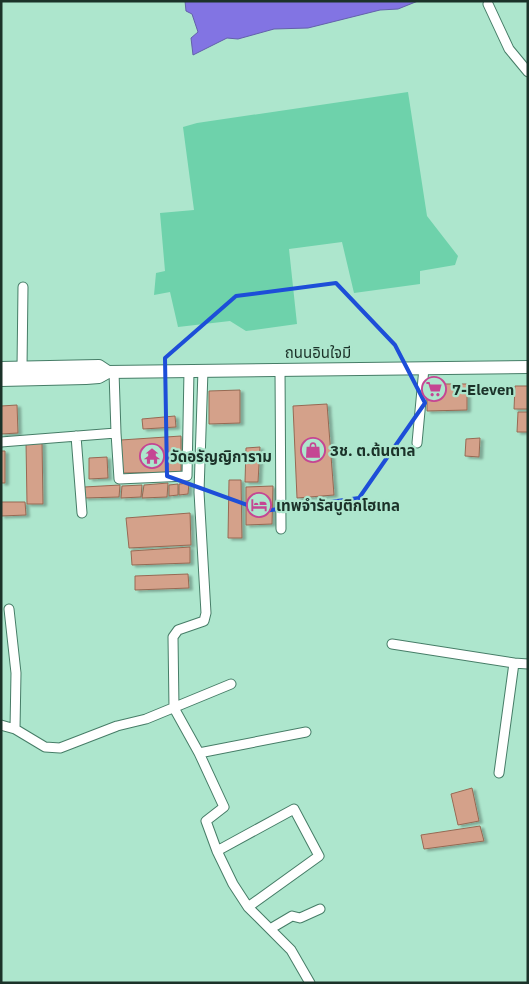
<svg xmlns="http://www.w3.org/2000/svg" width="529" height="984" font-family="'IBM Plex Sans','Noto Sans Thai',sans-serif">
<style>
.green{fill:#6ed2ab}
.water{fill:#8274e3;stroke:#6360ab}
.building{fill:#d4a18a;stroke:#976953;filter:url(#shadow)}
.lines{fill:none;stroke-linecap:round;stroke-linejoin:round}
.street-casing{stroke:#467d67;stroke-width:11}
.secondary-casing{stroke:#467d67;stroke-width:14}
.street{stroke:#fff;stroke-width:9}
.secondary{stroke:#fff;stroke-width:12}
.marked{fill:none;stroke:#1d4ed8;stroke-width:4;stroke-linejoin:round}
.labels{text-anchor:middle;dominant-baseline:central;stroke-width:4.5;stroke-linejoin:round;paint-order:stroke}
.street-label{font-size:15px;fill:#1b3229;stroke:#ade6cd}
.poi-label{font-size:15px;font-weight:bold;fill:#1b3229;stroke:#ade6cd;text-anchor:start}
</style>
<defs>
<filter id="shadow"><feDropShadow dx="3.5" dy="2" stdDeviation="1" flood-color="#0004"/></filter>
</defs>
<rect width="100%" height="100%" fill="#ade6cd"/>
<path class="green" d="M408,92L427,216L458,256L455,265L420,271V284L354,293L342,242L289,249L297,324L246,331L230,321L178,327L170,292L154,295L156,273L165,271L160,213L194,210L183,127L197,123Z"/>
<path class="water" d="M185,1H418L398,9L380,10L308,28L274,29L238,39L227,38L193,55L191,38L198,32L192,14L186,11Z"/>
<path class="building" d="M427,384H467V410L427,411Z
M515,386H528V409H514Z
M240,390V423L209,424V391Z
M327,404L334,495L297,498L293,406Z
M17,405L18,433L1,434V406Z
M518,412H528V432H517Z
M175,416L176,427L143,429L142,419Z
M181,436V472L123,473L121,440Z
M480,438L479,457L465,456L466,439Z
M26,442H42L43,504H27Z
M260,447L258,482H245L246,448Z
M1,451H5V483H1Z
M107,457L108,478L89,479V458Z
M229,480H241L242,538H228Z
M168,483L167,497L142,498L144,485Z
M189,483L188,494L179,495V484Z
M178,484V495L169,496V485Z
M120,485L119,497L84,498V487Z
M142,485L141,497L121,498L122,486Z
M273,486L272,524L246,525V487Z
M1,502H25L26,515L1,516Z
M190,513L191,545L129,548L126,518Z
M190,547V563L132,565L131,551Z
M188,574L189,588L135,590V576Z
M472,788L479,821L458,825L451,794Z
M480,826L484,841L424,849L421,835Z"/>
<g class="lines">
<defs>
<path id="street" d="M488,4L509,49L528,72
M22,367L23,287
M280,369L281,529
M203,370L199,492L206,613L204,621L178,630L173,637L174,708L199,753L306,732
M116,433L119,479L187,476L189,371
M76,436L82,513
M1,442L116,433L114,372
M417,443L424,368
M9,609L16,673L15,729
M392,644L514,663
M1,725L15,729L45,747L60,748L117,726L146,719L231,684
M199,753L224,807L206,821L217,851L294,809L319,856L248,907
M499,773L514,663L528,664
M217,851L233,884L248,907L291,950L310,983
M270,929L292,916L300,918L320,909"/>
<path id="secondary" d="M1,368L99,366L108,372
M1,380L86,378L99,377L108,372L528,367"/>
</defs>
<use href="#street" class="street-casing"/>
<use href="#secondary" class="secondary-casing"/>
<use href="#street" class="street"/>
<use href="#secondary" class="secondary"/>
</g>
<path class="marked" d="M336,283L395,345L425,403L359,498L264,511L167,476L165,358L236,296Z"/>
<defs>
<symbol id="supermarket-ring" viewBox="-11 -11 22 22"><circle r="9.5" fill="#ade6cd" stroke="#c54693" stroke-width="1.5"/><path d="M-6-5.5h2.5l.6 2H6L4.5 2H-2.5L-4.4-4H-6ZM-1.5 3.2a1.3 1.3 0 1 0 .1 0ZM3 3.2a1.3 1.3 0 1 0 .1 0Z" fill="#c54693"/></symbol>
<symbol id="shop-ring" viewBox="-11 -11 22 22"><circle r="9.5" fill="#ade6cd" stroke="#c54693" stroke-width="1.5"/><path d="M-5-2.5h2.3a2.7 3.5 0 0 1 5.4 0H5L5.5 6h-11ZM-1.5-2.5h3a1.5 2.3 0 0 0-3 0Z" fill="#c54693"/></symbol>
<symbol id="temple-ring" viewBox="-11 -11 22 22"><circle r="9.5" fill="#ade6cd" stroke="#c54693" stroke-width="1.5"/><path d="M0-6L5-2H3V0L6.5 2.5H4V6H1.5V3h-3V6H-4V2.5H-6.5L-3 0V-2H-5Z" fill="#c54693"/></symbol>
<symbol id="hotel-ring" viewBox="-11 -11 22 22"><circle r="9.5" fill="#ade6cd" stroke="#c54693" stroke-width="1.5"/><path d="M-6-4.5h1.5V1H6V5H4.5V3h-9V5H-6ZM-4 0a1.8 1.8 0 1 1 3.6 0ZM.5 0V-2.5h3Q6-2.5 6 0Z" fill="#c54693"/></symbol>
</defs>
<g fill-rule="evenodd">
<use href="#supermarket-ring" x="420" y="375" width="28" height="28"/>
<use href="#shop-ring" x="299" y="436" width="28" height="28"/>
<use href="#temple-ring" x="138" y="442" width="28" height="28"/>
<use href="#hotel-ring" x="245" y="491" width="28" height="28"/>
</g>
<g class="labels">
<g class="street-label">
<text x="318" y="352">ถนนอินใจมี</text>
</g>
<g class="poi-label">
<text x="452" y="389">7-Eleven</text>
<text x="330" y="450">3ช. ต.ต้นตาล</text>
<text x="170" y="456">วัดอรัญญิการาม</text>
<text x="276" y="505">เทพจำรัสบูติกโฮเทล</text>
</g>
</g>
<rect width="529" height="984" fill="none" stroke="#1b3229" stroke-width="5"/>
</svg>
